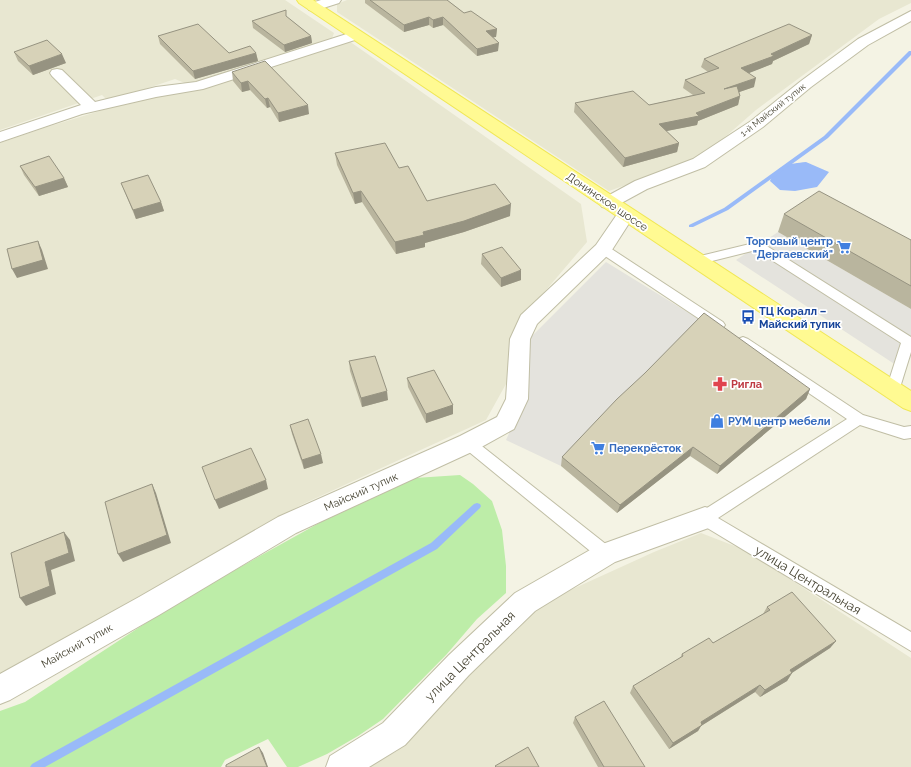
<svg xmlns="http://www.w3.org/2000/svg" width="911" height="767" font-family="Raleway,sans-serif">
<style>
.residential{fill:#e8e7d1}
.green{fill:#bdeda8}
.parking{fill:#e4e3dd}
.water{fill:#99baf8}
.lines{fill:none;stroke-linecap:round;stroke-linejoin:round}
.stream{fill:#99baf8;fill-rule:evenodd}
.lane-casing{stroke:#c0bea5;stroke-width:2}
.street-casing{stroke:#c0bea5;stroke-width:2}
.primary-casing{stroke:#f0e755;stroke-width:2}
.lane{fill:#fff;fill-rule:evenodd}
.street{fill:#fff;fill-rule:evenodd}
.primary{fill:#fffa92;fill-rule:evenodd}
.wall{fill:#b9b59e}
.shaded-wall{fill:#969381}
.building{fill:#d7d2b8;stroke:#969381}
.labels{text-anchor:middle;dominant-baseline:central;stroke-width:3.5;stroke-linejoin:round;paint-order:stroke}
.far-street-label{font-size:9px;fill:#474433;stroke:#fff}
.street-label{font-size:11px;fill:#474433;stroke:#fff}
.shop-label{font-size:11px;font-weight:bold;fill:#366cbe;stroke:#fff;text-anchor:start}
.transit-label{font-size:11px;font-weight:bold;fill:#164399;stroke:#fff;text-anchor:start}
.health-label{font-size:11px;font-weight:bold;fill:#be3a42;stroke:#fff;text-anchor:start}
.near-street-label{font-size:13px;fill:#474433;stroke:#fff}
</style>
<rect width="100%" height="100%" fill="#f4f3e4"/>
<path class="residential" d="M0,0H285L334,33L331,41L199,84H187L175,79L133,93L106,99L102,95L0,130Z
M347,0H911V3L879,19L756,110L701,158L609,191L337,12V4Z
M349,41L581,204L587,242L518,323L511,375L486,420L301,505L14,667L0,673V143L44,128L142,98Z
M701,533L745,550L911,658V767H369L397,751L531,608L654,552Z"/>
<path class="green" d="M460,475L473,484L492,501L502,530L506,566V593L477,619L446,655L383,719L358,736L327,754L298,767H287L268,739L225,760L221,767H0V711L25,702L181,600L321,522L415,478Z"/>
<path class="parking" d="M778,232L911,309V351L899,367L736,260Z
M606,262L702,321L597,426L561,466L506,440L525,398L524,344Z"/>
<path class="water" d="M806,162L829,172L817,187L795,191L780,190L770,181C778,164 789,164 806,162Z"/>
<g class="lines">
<path class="stream" d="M909,51H911V55L828,138L728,210L693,227H689V225L724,208L824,136Z
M477,503L480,504L481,506L480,508L437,549L45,767H30L32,764L431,543L474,504Z"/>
<defs>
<path id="lane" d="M758,242L762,243L911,337V352L898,394L893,395L888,394L886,390L901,343L756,250L696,265L692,264L690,261L692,258Z
M603,245L607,246L723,322L725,325L723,328L718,330L713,328L599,252L597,249L599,246Z
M743,337L748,339L863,415L904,427L911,426V438L904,439L860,425L718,518L911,632V651L699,523L697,518L699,513L847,419L738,345L736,342L738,339Z
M468,437L473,439L612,549L614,554L612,559L606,561L600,559L463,447L461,443L463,439Z"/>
<path id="street" d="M321,0H341L339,3L314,11L309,10L307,7L309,4Z
M911,11V21L868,45L811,87L763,127L705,167L647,189L614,207L608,208L602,207L599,203L602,199L635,181L693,159L751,121L801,81L858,39Z
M356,31L361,32L363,35L361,38L203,89L156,97L82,114L0,142V132L81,105L52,76L50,73L52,70L57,69L62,70L95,102L156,87L196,82Z
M626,208L632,210L635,214L610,253L537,324L530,339L528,399L514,429L476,450L296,533L159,615L10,700L0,704V674L139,597L278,517L460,436L497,417L506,399L510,339L521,315L596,245L620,210Z
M705,507L714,510L718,518L714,526L615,562L535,611L469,675L405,745L369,767H326L330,756L383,723L449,655L515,593L597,546Z"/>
<path id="primary" d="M297,0H313L911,391V411L903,408L299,3Z"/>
</defs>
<use href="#lane" class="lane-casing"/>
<use href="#street" class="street-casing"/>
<use href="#primary" class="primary-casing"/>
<use href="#lane" class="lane"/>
<use href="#street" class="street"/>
<use href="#primary" class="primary"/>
</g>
<path class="wall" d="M365,0H447L464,13L497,29L496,37H493L498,51L477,56L443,25L433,28L429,25L404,32L365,3Z
M287,17L311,36L312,43L285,52L253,28L252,21Z
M812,35L809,44L773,61L772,64L748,73L754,87L739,92L740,96L738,105L698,121L697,125L666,131L679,143L677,152L623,167L574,112L575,103L649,105L693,95L683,88L685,80L708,72L701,67L704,59Z
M158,36L229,53H256L258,61L195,79L160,44Z
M14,52L66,63L33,75L18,61Z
M232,72L309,114L279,122L270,107L267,108L250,90L242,92L233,81Z
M335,153L399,168L427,201L510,216L464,232L425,243V247L396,254L362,202L355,204L337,165Z
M20,166L64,178L68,187L39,196L24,175Z
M121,183L161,202L164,211L136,219Z
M784,214L911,240V309L778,232Z
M482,254L521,280L501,287L481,264Z
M349,361L388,400L362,407L350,371Z
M407,378L453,405V414L426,423L408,387Z
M810,389L806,399L717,474L690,456L617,513L561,466L562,457Z
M290,425L323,463L304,469L292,434Z
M767,607L836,641L830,648L792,673L787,681L760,697L755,692L701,726L698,731L669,749L630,693L633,686L680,658L682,654L713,643L763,614Z
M575,717L645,767H598L573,723Z"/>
<path class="shaded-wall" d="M429,17V25L404,32V25Z
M443,17V25L433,28V20Z
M497,29L496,37L485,39L486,31Z
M812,35L809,44L773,61L772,64L739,77L741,68Z
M311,36L312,43L285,52L284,45Z
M499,43L498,51L477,56V49Z
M256,53L258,61L195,79L193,71Z
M62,54L66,63L33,75L29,66Z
M756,78L754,87L722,98L724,89Z
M248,81L250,90L242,92L241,83Z
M740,96L738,105L698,121L697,125L657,133L659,124L696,113Z
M268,98L270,107L267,108L265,99Z
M308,105L309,114L279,122L278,113Z
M679,143L677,152L623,167L625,158Z
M64,178L68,187L39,196L35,187Z
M361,191L362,202L355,204L353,193Z
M161,202L164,211L136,219L133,210Z
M511,204L510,216L464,232L425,243V247L396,254L395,242L423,232Z
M38,241L42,250L48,269L17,278L12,269Z
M521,270V280L501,287V278Z
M810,389L806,399L717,474L720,466Z
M387,391L388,400L362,407L361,398Z
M453,405V414L426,423V414Z
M693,447L690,456L617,513L620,505Z
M321,454L323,463L304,469L302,460Z
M266,480L268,489L219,509L215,500Z
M152,484L156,493L171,543L123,562L118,554Z
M64,532L70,540L75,561L51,570L56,594L26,606L20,598L45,562Z
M836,641L830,648L784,678L790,670Z
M792,673L787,681L760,697L765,690Z
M760,685L755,692L701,726L698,731L669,749L673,743L701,722Z
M259,747L263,753L268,767H267Z"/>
<path class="building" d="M370,0H447L464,13L471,11L497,29L486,31L499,43L477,49L443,17L433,20L429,17L404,25Z
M286,10V16L311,36L284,45L252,21Z
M198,24L229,53L250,46L256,53L193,71L158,36Z
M789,24L812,35L771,54L774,56L741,68L756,78L724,89L737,86L740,96L696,113L699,116L659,124L679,143L625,158L575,103L633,91L649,105L705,93L685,80L719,68L704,59Z
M47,40L62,54L29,66L14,52Z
M265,61L308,105L278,113L268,98L265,99L248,81L241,83L232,72Z
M385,143L399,168L408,166L427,201L495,184L511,204L464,221L423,232L424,235L395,242L361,191L353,193L335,153Z
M49,156L64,178L35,187L20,166Z
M148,175L161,202L133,210L121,183Z
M819,191L911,240V286L784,214Z
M38,241L43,260L12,269L7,249Z
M502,247L521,270L501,278L482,254Z
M704,313L810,389L720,466L693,447L620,505L562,457L617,399L645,373Z
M375,356L387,391L361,398L349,361Z
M434,370L453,405L426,414L407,378Z
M308,419L321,454L302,460L290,425Z
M251,448L266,480L215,500L202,467Z
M152,484L167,535L118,554L105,502Z
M64,532L69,553L45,562L50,586L20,598L11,553Z
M792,592L836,641L790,670L792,673L765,690L760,685L701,722L702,725L673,743L633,686L683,656L682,654L709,638L713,643L770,610L767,607Z
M604,701L645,767H604L575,717Z
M259,747L267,767H226V765Z
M528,747L539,767H496L495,766Z"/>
<defs>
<symbol id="supermarket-bare" viewBox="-9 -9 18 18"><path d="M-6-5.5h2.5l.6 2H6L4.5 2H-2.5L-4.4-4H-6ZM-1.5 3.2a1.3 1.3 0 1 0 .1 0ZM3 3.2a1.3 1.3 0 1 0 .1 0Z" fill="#3f7fe0" stroke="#fff" stroke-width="2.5" paint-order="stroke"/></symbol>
<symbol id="bus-bare" viewBox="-9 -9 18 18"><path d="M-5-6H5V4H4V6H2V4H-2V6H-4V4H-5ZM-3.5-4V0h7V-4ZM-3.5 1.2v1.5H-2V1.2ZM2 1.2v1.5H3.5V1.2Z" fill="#1a4fb4" stroke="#fff" stroke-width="2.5" paint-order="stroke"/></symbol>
<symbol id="pharmacy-bare" viewBox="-9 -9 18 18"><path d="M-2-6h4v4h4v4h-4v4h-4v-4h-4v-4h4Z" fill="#e0444e" stroke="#fff" stroke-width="2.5" paint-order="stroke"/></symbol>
<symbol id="shop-bare" viewBox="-9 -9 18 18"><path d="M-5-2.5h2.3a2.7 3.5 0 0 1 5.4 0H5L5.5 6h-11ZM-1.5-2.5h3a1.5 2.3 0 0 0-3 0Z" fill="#3f7fe0" stroke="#fff" stroke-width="2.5" paint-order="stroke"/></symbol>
</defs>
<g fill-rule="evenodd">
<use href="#supermarket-bare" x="834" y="237" width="20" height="20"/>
<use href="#bus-bare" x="738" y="307" width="20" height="20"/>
<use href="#pharmacy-bare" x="710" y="374" width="20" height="20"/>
<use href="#shop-bare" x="707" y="411" width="20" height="20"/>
<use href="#supermarket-bare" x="588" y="438" width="20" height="20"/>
</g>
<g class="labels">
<g class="far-street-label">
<text transform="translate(773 110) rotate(-38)">1-й Майский тупик</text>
</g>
<g class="street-label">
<text transform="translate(607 202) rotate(34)">Донинское шоссе</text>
<text transform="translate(361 492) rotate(-24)">Майский тупик</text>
<text transform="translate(77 646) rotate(-29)">Майский тупик</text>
</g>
<g class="shop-label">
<text x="833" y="241" text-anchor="end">Торговый центр<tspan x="833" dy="13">"Дергаевский"</tspan></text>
<text x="728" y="421">РУМ центр мебели</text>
<text x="609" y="448">Перекрёсток</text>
</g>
<g class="transit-label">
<text x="759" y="311">ТЦ Коралл –<tspan x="759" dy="13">Майский тупик</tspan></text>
</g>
<g class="health-label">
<text x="731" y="384">Ригла</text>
</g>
<g class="near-street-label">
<text transform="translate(808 580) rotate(31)">улица Центральная</text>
<text transform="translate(470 656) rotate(-45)">улица Центральная</text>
</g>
</g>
</svg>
